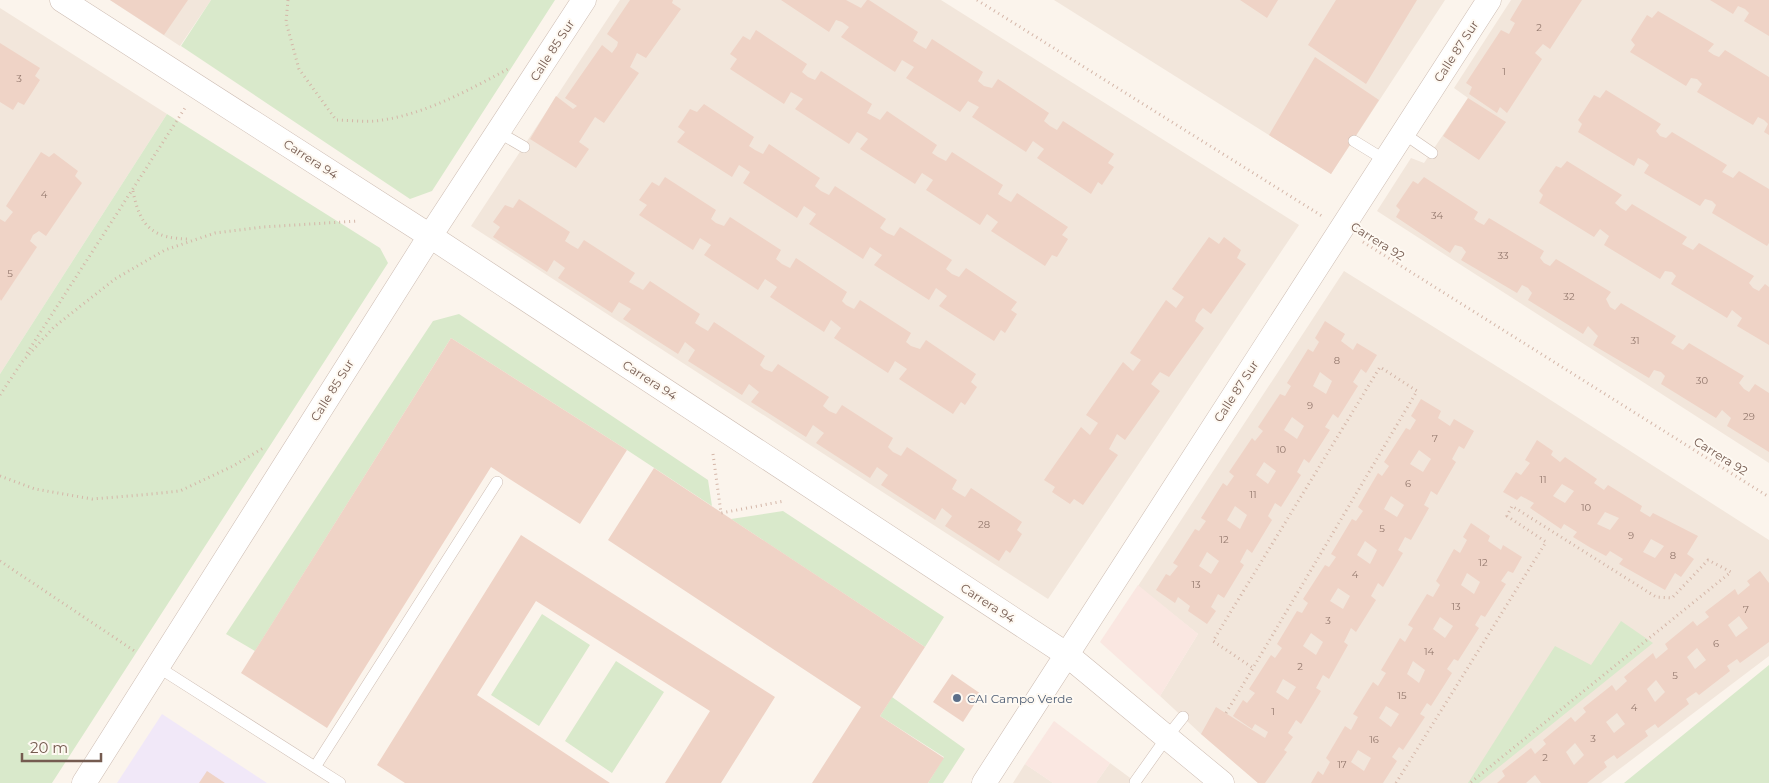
<svg xmlns="http://www.w3.org/2000/svg" width="1769" height="783" font-family="Montserrat,sans-serif">
<style>
.residential{fill:#f2e6db}
.commercial{fill:#fae7e1}
.education{fill:#f1e8f8}
.green{fill:#d9e9cb}
.building{fill:#efd3c6;fill-rule:evenodd}
.lines{fill:none;stroke-linecap:round;stroke-linejoin:round}
.service-casing{stroke:#cdbcb2;stroke-width:12}
.minor-casing{stroke:#cdbcb2;stroke-width:25}
.path{stroke:#d4b6a8;stroke-width:3;stroke-dasharray:1 4;stroke-linecap:butt}
.service{stroke:#fff;stroke-width:11}
.minor{stroke:#fff;stroke-width:24}
.service-dot{fill:#5c6f8a;stroke:#fef9f2;stroke-width:2}
.labels{text-anchor:middle;dominant-baseline:central;stroke-width:4;stroke-linejoin:round;paint-order:stroke}
.number-label{font-size:10px;fill:#94796e}
.street-label{font-size:12px;fill:#755b50;stroke:#fef9f2}
.service-label{font-size:12px;fill:#4e5e75;stroke:#fef9f2;text-anchor:start}
</style>
<rect width="100%" height="100%" fill="#fbf4ec"/>
<path class="residential" d="M110,0H211L180,46Z
M620,0H941L1299,225L1048,599L471,226Z
M1054,0H1445L1331,174Z
M1511,0H1769V463L1377,211L1411,158L1424,163L1468,98L1454,88Z
M0,8L167,114L0,374Z
M1344,271L1538,392L1769,540V656L1601,783H1258L1201,734L1160,696L1198,634L1138,586Z
M1110,763L1137,783H1096Z
M1025,764L1053,783H1013Z"/>
<path class="commercial" d="M1138,585L1198,634L1160,696L1100,642Z
M1054,721L1110,763L1096,783H1053L1025,764Z"/>
<path class="education" d="M162,714L267,783H117Z"/>
<path class="green" d="M211,0H555L432,191L410,199L181,46Z
M167,114L380,248L388,263L52,783H0V374Z
M459,314L708,480L712,506L627,450L451,338L255,651L226,634L433,321Z
M783,511L944,617L925,647L731,519Z
M542,614L590,645L539,726L491,695Z
M1621,621L1653,643L1479,783H1468L1555,646L1591,665Z
M616,661L664,692L612,773L565,741Z
M1769,665V783H1624Z
M892,697L965,749L943,783H928L944,757L880,716Z"/>
<path class="building" d="M110,0H188L164,35Z
M630,0H673L672,3L681,9L646,58L637,53L630,67L639,73L604,123L595,117L579,142L589,149L576,168L530,139L556,96L573,109L577,106L565,98L602,45L612,53L617,46L618,42L607,34Z
M781,0H846L861,8L867,0H869L918,32L913,41L919,45L926,49L932,39L983,72L978,81L984,86L992,88L998,79L1049,113L1044,121L1050,126L1057,130L1063,121L1114,154L1108,163L1114,167L1102,185L1098,182L1091,194L1037,158L1044,149L1033,141L1026,152L972,117L979,107L968,101L960,112L906,78L914,67L907,63L902,60L895,72L841,37L849,27L842,22L836,20L829,32Z
M1240,0H1278L1267,18Z
M1336,0H1417L1366,84L1308,45Z
M1522,0H1582L1550,49L1543,44L1535,53L1542,59L1507,113L1500,107L1497,113L1469,94L1472,87L1466,83L1501,30L1509,34L1515,23L1510,20Z
M1710,0H1769V36L1744,21L1749,13L1745,9L1738,6L1733,14Z
M1658,11L1714,44L1708,51L1714,55L1719,57L1725,50L1769,77V135L1764,132L1768,124L1764,120L1758,117L1753,125L1697,92L1702,84L1697,79L1691,78L1686,86L1630,52L1635,45L1631,40L1647,15L1652,18Z
M756,30L807,64L802,72L808,77L815,80L821,71L872,104L867,113L880,120L887,111L937,145L932,153L938,157L946,161L952,152L1003,185L998,194L1004,198L1011,202L1017,193L1068,227L1062,235L1068,239L1057,257L1052,255L1045,266L991,231L998,222L987,214L980,225L926,190L933,180L922,173L915,184L860,149L868,139L861,134L857,132L849,144L795,109L803,99L791,92L784,104L730,69L737,59L730,54L743,36L750,40Z
M0,43L40,68L35,76L40,80L24,105L18,102L13,110L0,102Z
M1315,57L1379,100L1331,174L1269,135Z
M1606,90L1661,124L1656,131L1660,136L1666,138L1672,132L1727,165L1722,172L1733,178L1739,171L1769,189V243L1767,246L1712,213L1716,205L1712,201L1705,199L1700,206L1644,173L1649,165L1644,161L1638,158L1634,166L1578,132L1582,124L1578,120L1594,95L1600,98Z
M1468,98L1506,122L1479,160L1443,136Z
M704,104L754,137L749,146L755,150L763,154L769,144L820,178L815,186L821,191L829,195L835,186L886,219L880,228L887,233L894,236L900,227L952,260L946,269L952,274L959,277L966,268L1017,302L1011,310L1017,314L1005,333L1001,330L994,341L939,306L947,296L936,288L929,300L874,265L882,255L870,247L863,259L809,224L816,214L804,206L797,218L743,183L750,172L739,165L732,177L677,142L685,132L678,127L690,109L697,112Z
M41,152L49,157L54,153L78,171L75,176L82,183L46,236L39,231L33,235L30,241L37,247L1,301L0,299V219L5,222L13,212L6,206Z
M1567,161L1622,195L1615,203L1621,208L1626,211L1632,204L1687,237L1682,244L1693,250L1699,243L1754,276L1749,283L1753,288L1759,291L1765,284L1769,287V345L1737,326L1742,318L1732,310L1727,318L1671,284L1676,276L1672,272L1665,271L1660,279L1604,245L1609,236L1600,229L1594,237L1539,203L1543,195L1539,191L1556,166L1561,168Z
M665,177L716,210L711,219L716,223L724,226L730,217L781,250L776,259L782,264L790,268L796,258L847,292L842,301L846,305L854,309L860,300L911,333L906,342L911,346L920,349L926,340L976,374L971,382L977,387L965,405L961,402L953,414L899,379L907,369L895,361L888,373L834,338L841,328L831,320L824,332L770,297L777,287L765,279L758,290L704,255L711,245L700,238L693,250L639,215L647,205L639,200L652,182L659,186Z
M1424,177L1478,212L1474,219L1478,222L1484,225L1489,218L1544,251L1540,258L1544,263L1550,266L1556,259L1611,292L1606,299L1610,307L1615,310L1621,303L1676,336L1671,343L1678,347L1683,350L1689,343L1744,376L1739,383L1744,389L1749,392L1755,384L1769,393V452L1727,426L1731,418L1722,410L1716,418L1661,384L1665,376L1661,372L1654,370L1649,378L1593,345L1598,336L1588,326L1583,334L1528,300L1532,293L1528,288L1522,285L1517,293L1461,260L1466,252L1462,247L1455,245L1450,253L1396,217L1400,210L1396,206L1413,181L1418,184Z
M519,199L570,232L565,241L571,245L578,249L584,240L635,273L629,282L643,290L650,281L700,314L695,323L701,327L708,331L714,322L765,356L760,365L764,369L772,372L778,364L829,397L823,406L829,411L836,414L842,405L893,438L888,447L893,452L901,456L907,447L957,480L952,489L958,493L965,497L971,488L1022,522L1017,530L1022,534L1010,553L1006,550L999,561L945,526L952,516L942,508L935,520L881,485L888,475L877,467L870,478L816,443L824,433L813,425L806,437L751,402L759,392L749,384L742,395L688,361L695,350L685,342L678,354L623,319L631,309L619,302L612,313L558,278L565,268L554,260L547,272L493,237L500,227L493,222L505,205L513,208Z
M1209,237L1219,244L1224,237L1241,250L1237,258L1246,264L1211,314L1203,308L1198,314L1195,321L1204,328L1169,377L1160,372L1156,377L1151,384L1160,391L1125,440L1117,434L1109,449L1118,455L1083,505L1074,499L1070,504L1052,492L1055,487L1044,480L1081,427L1090,435L1098,423L1086,415L1123,362L1133,371L1141,360L1130,353L1166,300L1176,308L1184,297L1172,289Z
M1325,321L1345,334L1341,341L1353,350L1357,343L1377,355L1366,373L1361,369L1353,382L1358,386L1338,418L1333,414L1325,427L1330,430L1309,463L1304,459L1297,472L1301,475L1281,507L1275,503L1268,516L1272,520L1252,553L1247,549L1240,562L1244,565L1224,598L1218,594L1211,607L1216,611L1207,624L1188,611L1190,606L1178,597L1175,603L1156,590L1166,574L1170,576L1178,566L1173,563L1195,529L1199,531L1206,521L1201,518L1223,483L1227,486L1234,476L1229,472L1252,438L1255,441L1263,431L1258,427L1280,394L1285,396L1291,386L1287,383L1308,349L1313,352L1319,342L1315,338ZM1320,372L1332,381L1326,394L1313,386ZM1292,417L1304,426L1297,439L1284,430ZM1264,462L1276,471L1268,484L1256,475ZM1235,506L1247,515L1240,529L1227,520ZM1207,552L1219,561L1211,574L1199,566Z
M451,338L627,450L580,524L491,467L327,728L241,673Z
M1421,399L1441,411L1438,418L1450,426L1454,419L1474,431L1464,449L1459,446L1452,459L1456,462L1437,495L1431,491L1424,505L1429,508L1411,540L1405,537L1398,550L1403,553L1383,587L1378,583L1371,596L1376,600L1356,632L1351,628L1344,642L1348,645L1329,679L1323,675L1316,688L1321,691L1301,724L1296,720L1288,733L1293,737L1284,750L1287,752L1265,783H1258L1201,734L1216,707L1265,738L1268,732L1255,724L1252,729L1233,716L1243,700L1247,703L1255,693L1249,689L1271,655L1275,658L1282,648L1277,644L1297,611L1302,613L1308,603L1303,599L1325,565L1329,567L1336,557L1331,554L1352,519L1356,521L1363,511L1358,507L1378,473L1382,476L1389,466L1384,462L1406,428L1410,430L1416,420L1411,416ZM1419,450L1431,459L1423,472L1410,464ZM1391,496L1404,505L1397,517L1384,509ZM1365,541L1377,550L1370,564L1357,555ZM1338,588L1350,596L1343,609L1330,601ZM1311,633L1323,642L1316,655L1303,646ZM1283,679L1296,687L1288,700L1276,692Z
M1537,440L1553,451L1551,455L1560,462L1565,457L1597,479L1594,483L1604,490L1608,485L1642,506L1640,511L1650,517L1653,513L1698,536L1687,554L1694,559L1681,577L1675,573L1665,590L1619,564L1623,559L1610,551L1606,556L1591,548L1573,537L1577,532L1564,524L1561,529L1530,508L1534,503L1521,496L1517,500L1503,492L1516,472L1521,475L1530,463L1525,460ZM1562,484L1574,491L1565,503L1553,496ZM1605,512L1619,518L1610,530L1597,524ZM1651,539L1664,546L1655,558L1643,552Z
M654,468L925,647L880,716L944,758L928,783H812L861,707L608,540Z
M1471,523L1490,536L1488,541L1501,550L1503,545L1522,557L1513,573L1508,571L1501,581L1506,584L1485,617L1481,615L1475,625L1479,628L1458,661L1454,659L1447,669L1452,673L1431,706L1427,703L1420,714L1425,717L1403,750L1399,747L1392,757L1397,761L1383,783H1311L1318,771L1323,775L1330,762L1326,758L1345,726L1351,730L1358,717L1353,714L1373,682L1378,686L1386,673L1381,670L1400,638L1405,642L1413,628L1408,625L1427,594L1433,597L1440,585L1436,581L1454,549L1460,553L1467,540L1463,537ZM1467,573L1480,582L1474,594L1461,585ZM1440,617L1453,626L1445,638L1433,629ZM1413,661L1425,670L1419,683L1407,674ZM1386,706L1399,714L1391,727L1379,718ZM1358,750L1371,758L1364,771L1351,762Z
M521,535L775,697L721,783H665L710,711L536,601L477,695L610,783H405L377,765Z
M1760,571L1769,583V642L1740,663L1737,659L1727,666L1730,671L1699,695L1696,692L1686,699L1689,704L1658,728L1655,724L1645,731L1648,736L1617,759L1614,755L1604,762L1607,767L1587,783H1541L1535,775L1526,783H1497L1505,776L1502,771L1531,748L1535,754L1546,744L1543,740L1571,717L1575,722L1586,712L1583,708L1612,685L1616,691L1627,681L1624,677L1653,653L1656,659L1668,649L1665,644L1693,621L1697,626L1709,617L1705,612L1735,589L1738,595L1750,585L1747,581ZM1739,616L1748,628L1736,637L1728,625ZM1697,648L1706,660L1695,669L1687,657ZM1656,680L1665,692L1655,702L1647,689ZM1617,713L1625,724L1614,733L1606,722ZM1575,743L1584,755L1574,765L1566,752Z
M952,674L981,694L963,722L933,702Z
M207,771L225,783H199Z"/>
<g class="lines">
<defs>
<path id="service" d="M498,132L524,147
M1403,133L1432,153
M1354,141L1385,160
M158,667L340,783
M315,767L497,482
M1135,782L1167,737L1183,717"/>
<path id="minor" d="M62,0L430,236L1066,654L1222,783
M84,783L430,236L584,0
M984,783L1489,0"/>
</defs>
<use href="#service" class="service-casing"/>
<use href="#minor" class="minor-casing"/>
<path class="path" d="M288,0L286,22L299,69L336,120C348,120 362,122 375,121C422,116 467,91 508,69
M977,0L1322,216
M133,191C140,228 154,239 191,239
M1363,242L1769,497
M27,353L185,108
M0,395L22,362L54,327L115,279L165,250L215,233L263,227L358,221
M713,454L721,513L784,501
M0,476L35,489L92,499L141,495L180,491L233,466L265,447
M0,561L136,652
M1226,713L1253,668L1417,391L1380,367L1213,641L1253,668
M1396,783L1546,542L1507,516L1512,506L1656,597L1672,598L1708,560L1731,572L1470,783"/>
<use href="#service" class="service"/>
<use href="#minor" class="minor"/>
</g>
<circle class="service-dot" cx="957" cy="698" r="5"/>
<g class="labels">
<g class="number-label">
<text x="1539" y="27">2</text>
<text x="1504" y="71">1</text>
<text x="19" y="78">3</text>
<text x="44" y="194">4</text>
<text x="1437" y="215">34</text>
<text x="1503" y="255">33</text>
<text x="10" y="273">5</text>
<text x="1569" y="296">32</text>
<text x="1635" y="340">31</text>
<text x="1337" y="360">8</text>
<text x="1702" y="380">30</text>
<text x="1310" y="405">9</text>
<text x="1749" y="416">29</text>
<text x="1435" y="438">7</text>
<text x="1281" y="449">10</text>
<text x="1543" y="479">11</text>
<text x="1408" y="483">6</text>
<text x="1253" y="494">11</text>
<text x="1586" y="507">10</text>
<text x="984" y="524">28</text>
<text x="1382" y="528">5</text>
<text x="1631" y="535">9</text>
<text x="1224" y="539">12</text>
<text x="1673" y="555">8</text>
<text x="1483" y="562">12</text>
<text x="1355" y="574">4</text>
<text x="1196" y="584">13</text>
<text x="1456" y="606">13</text>
<text x="1746" y="609">7</text>
<text x="1328" y="620">3</text>
<text x="1716" y="643">6</text>
<text x="1429" y="651">14</text>
<text x="1300" y="666">2</text>
<text x="1675" y="675">5</text>
<text x="1402" y="695">15</text>
<text x="1634" y="707">4</text>
<text x="1273" y="711">1</text>
<text x="1593" y="738">3</text>
<text x="1374" y="739">16</text>
<text x="1545" y="757">2</text>
<text x="1342" y="764">17</text>
</g>
<g class="street-label">
<text transform="translate(552 50) rotate(-57)">Calle 85 Sur</text>
<text transform="translate(1456 51) rotate(-57)">Calle 87 Sur</text>
<text transform="translate(311 159) rotate(33)">Carrera 94</text>
<text transform="translate(1378 241) rotate(32)">Carrera 92</text>
<text transform="translate(650 380) rotate(33)">Carrera 94</text>
<text transform="translate(332 390) rotate(-58)">Calle 85 Sur</text>
<text transform="translate(1236 391) rotate(-57)">Calle 87 Sur</text>
<text transform="translate(1721 456) rotate(32)">Carrera 92</text>
<text transform="translate(988 603) rotate(33)">Carrera 94</text>
</g>
<g class="service-label">
<text x="967" y="698">CAI Campo Verde</text>
</g>
</g>
<path d="M22 753v8h79v-8" fill="none" stroke="#755b50" stroke-width="2.5"/>
<text x="30" y="753" font-size="15" fill="#755b50" stroke="#fef9f2" stroke-width="4" paint-order="stroke">20 m</text>
</svg>
